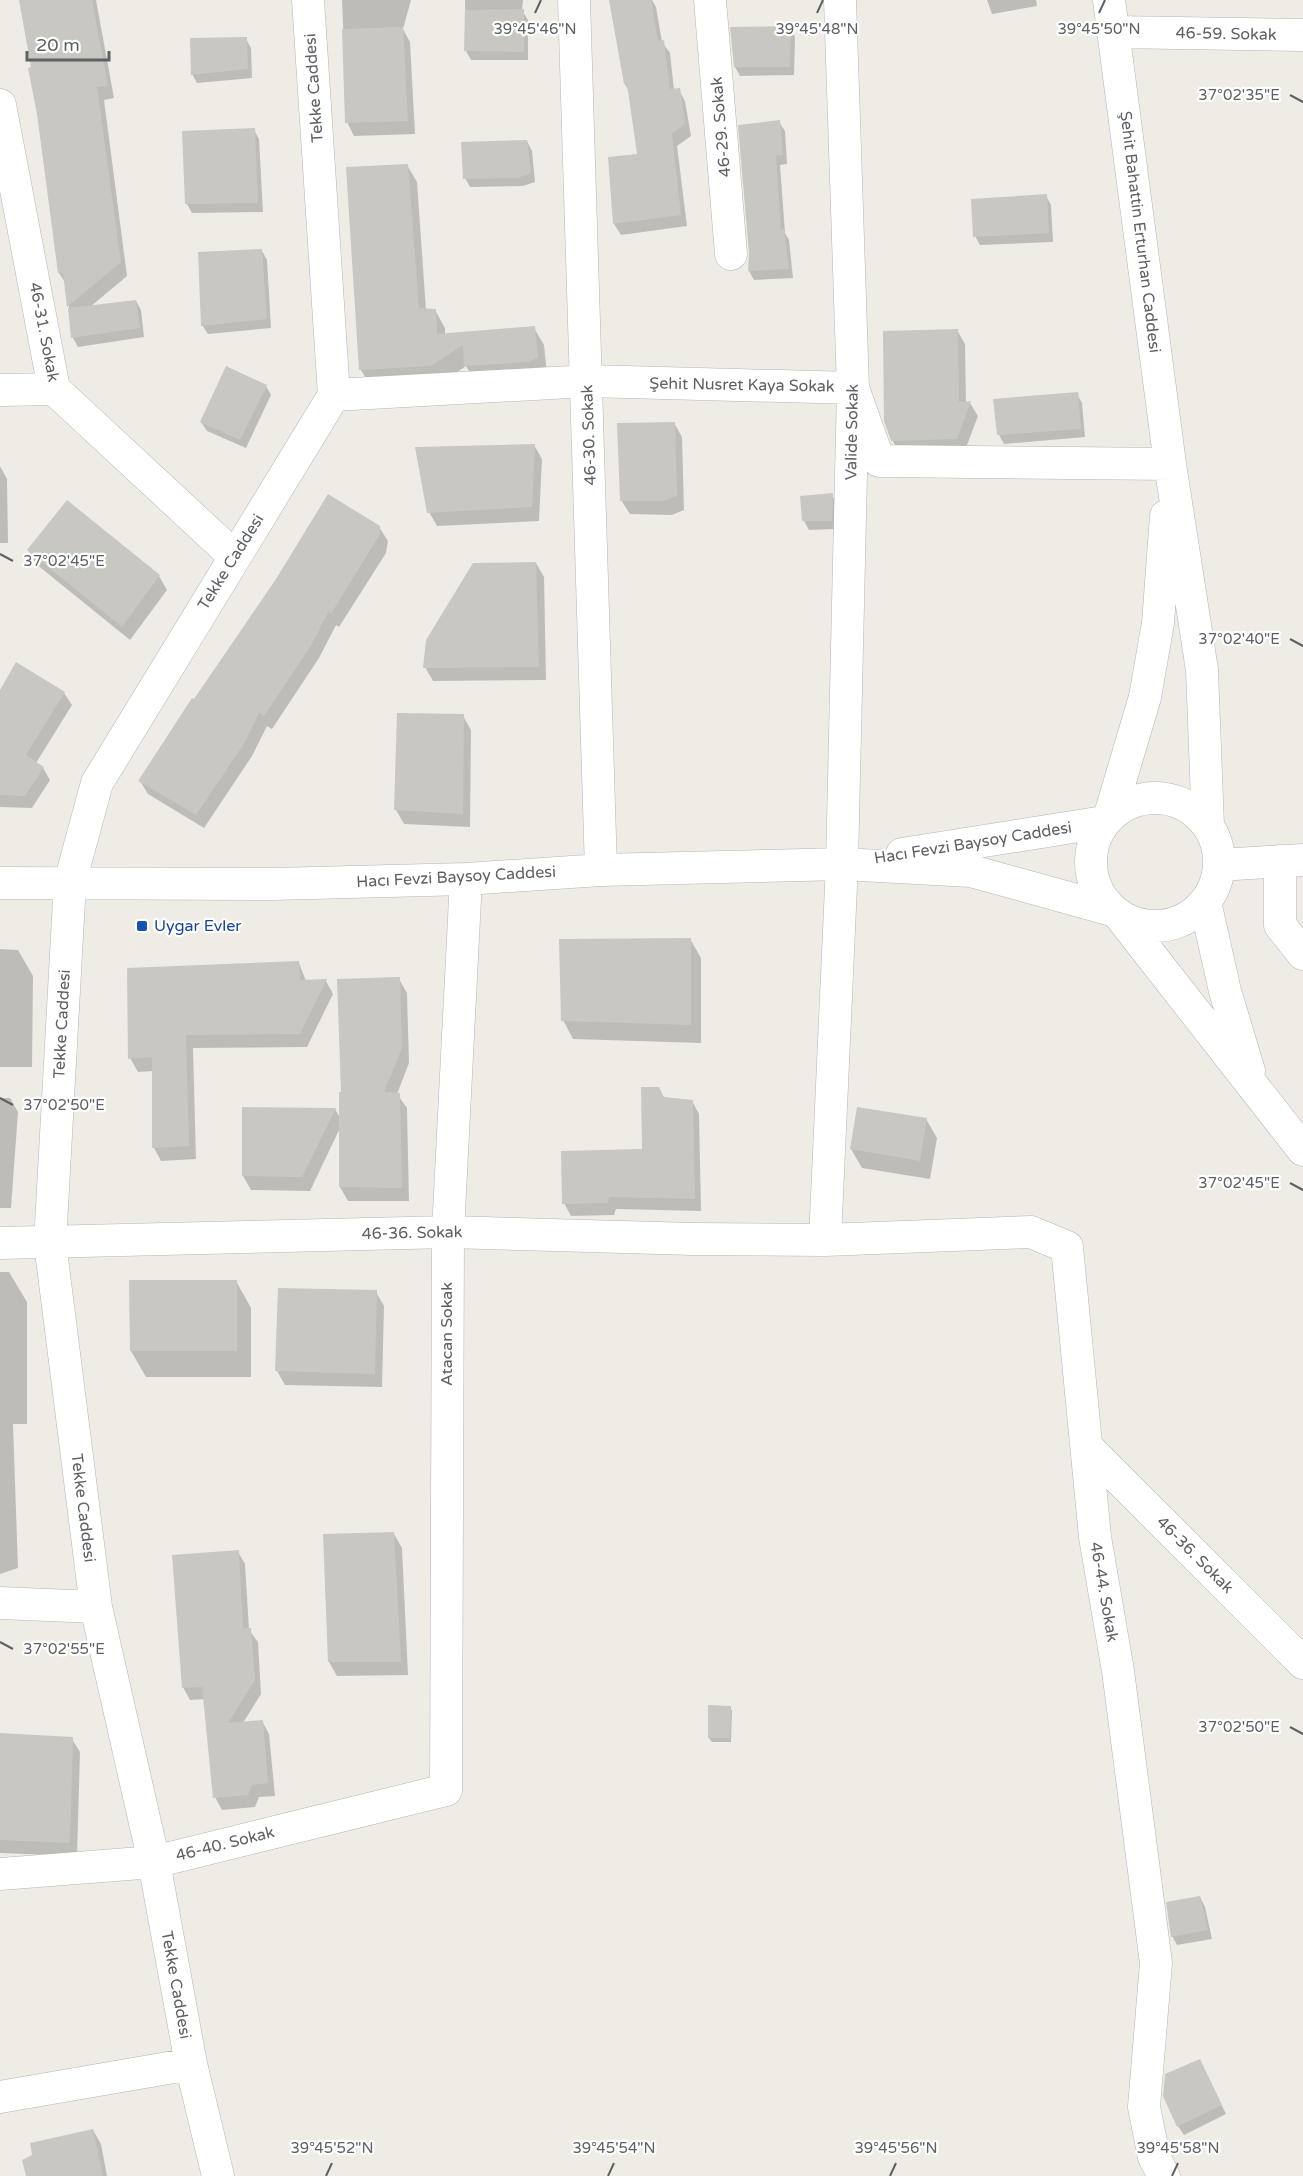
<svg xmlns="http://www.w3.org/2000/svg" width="1303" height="2176" font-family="'Varela Round',sans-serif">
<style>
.shadow{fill:#0003}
.building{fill:#c9c7c2}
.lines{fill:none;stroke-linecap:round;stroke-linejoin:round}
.minor-casing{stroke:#b2b5b9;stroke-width:33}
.minor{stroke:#fff;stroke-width:32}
.ticks{fill:none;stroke:#5d6064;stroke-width:2}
.transit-dot{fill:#1a4fb4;stroke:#fff;stroke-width:2}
.labels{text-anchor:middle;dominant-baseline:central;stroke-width:4.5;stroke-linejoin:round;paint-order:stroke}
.street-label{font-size:16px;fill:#5d6064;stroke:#fff}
.transit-label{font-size:16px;fill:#164399;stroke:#fff;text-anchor:start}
.ticks-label{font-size:15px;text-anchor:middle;fill:#5d6064;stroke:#fff;stroke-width:4.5;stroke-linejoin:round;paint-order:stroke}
</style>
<rect width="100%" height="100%" fill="#eeece5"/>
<path class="shadow" d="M22,0H96L114,98L104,100L127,276L90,307L136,301L141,310L144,337L78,347L73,338L66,284L59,273Z
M342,0H411L403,29L410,42L415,134L354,136L347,122Z
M465,0H523L522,10L528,20V60H471L466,51Z
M611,0H652L656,7L662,42L670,53L674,90H679L685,101L691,136L677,146L687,226L621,235L614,224L609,158L639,155L630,93L625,84Z
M987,0H1036L1037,6L992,14Z
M790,28L795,37L794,75L740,76L735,67Z
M246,39L251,48L252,78L197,83L192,74Z
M779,122L785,131L787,164L780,165L785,233L789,240L793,278L754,280L749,271L750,253Z
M254,130L259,139L263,212L192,213L187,204Z
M527,141L532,151L535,182L523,186L470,187L465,178Z
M407,165L417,182L426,310H435L445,328V335L534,328L544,345L547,374L476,383L466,366L441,383L371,387L361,370L348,168Z
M1046,196L1051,205L1053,242L980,245L975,236Z
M262,251L267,260L271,328L208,334L202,325Z
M957,330L965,344L966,403H970L978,416L964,453L901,454L892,440Z
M266,386L271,395L246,448L207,431L201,422Z
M1077,394L1082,403L1085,437L1004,444L999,435Z
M674,423L682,437L684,510L672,515L630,514L621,500Z
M534,445L542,459L539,521L437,526L429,512Z
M0,466L7,479L8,543H0Z
M832,495L837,504L836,529L809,530L804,521Z
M67,503L159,576L167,590L130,640L36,564L28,550Z
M379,527L388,541L386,553L339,627L336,625L319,658L272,729L267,726L252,756L204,828L148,794L140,781L194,701Z
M536,563L544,577L546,680L433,681L425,667Z
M0,693H64L72,705L36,763L43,768L50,780L32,808L0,807Z
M463,716L471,730L470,827L404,824L396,810Z
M690,939L701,958V1043L573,1039L563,1020Z
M0,949L18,950L33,976L32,1067H0Z
M299,963L306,981H326L333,994L307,1047L193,1048L196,1159L161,1161L154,1148L153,1071L138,1072L130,1058Z
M399,979L407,993L409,1063L397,1094L407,1108L409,1201H348L340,1187V1128L310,1191L251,1190L243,1176L335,1109L340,1118L343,1094Z
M0,1098H10L18,1112L11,1208H0Z
M664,1099L692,1101L699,1114L701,1211L616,1209L614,1215L571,1216L564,1203L644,1150Z
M926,1119L937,1138L930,1179L862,1168L851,1149Z
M0,1272H9L27,1302V1424H13L18,1568L0,1574Z
M236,1281L251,1308V1377H146L131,1351Z
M376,1292L384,1306L382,1387L285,1385L277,1371Z
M394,1534L402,1548L408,1675L337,1676L329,1662Z
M238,1552L245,1564L249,1630L258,1642L261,1694L243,1723L262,1721L269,1734L275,1796L259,1797L255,1807L222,1810L215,1797L205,1699L190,1700L183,1687Z
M730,1707L732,1711L731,1742H712L709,1738Z
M0,1735L72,1739L80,1752L77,1856L0,1853Z
M1200,1897L1205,1907L1212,1939L1177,1945L1172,1936Z
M1204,2070L1226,2114L1184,2135L1178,2126Z
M93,2130L101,2144L107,2176H27Z"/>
<path class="building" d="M19,0H92L108,86L97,87L121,262L67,307L63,273H58L37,114L28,68L31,67Z
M609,0H651L658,41L664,40L670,89L680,88L685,124L672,134L681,215L613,224L608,157L637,154L627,84H624Z
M524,9V52L464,51L465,10Z
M791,26L790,67H734L730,27Z
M403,27L408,121L345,123L342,29Z
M247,37L248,69L191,75L190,38Z
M780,120L783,155L776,156L781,229H784L789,269L748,271L749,253L738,125Z
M255,128L258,203L185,204L182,131Z
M527,140L531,173L518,178L463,179L461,142Z
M408,164L419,308L436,309L437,334L535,326L538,357L529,362L464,366L463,345L431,366L359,370L346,167Z
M1047,194L1049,233L973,237L971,199Z
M262,249L267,319L201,326L198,252Z
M136,300L140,328L71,338L68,308Z
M958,329L959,402L971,401L957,439L891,441L884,421L883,331Z
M226,366L267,385L240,440L200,422Z
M1078,392L1081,429L997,435L993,399Z
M675,422L677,496L663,501H620L617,423Z
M535,444L532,507L427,513L415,447Z
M833,493L832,521H802L800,496Z
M328,494L380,526V534L331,614L328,612L312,644L264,716L259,713L245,742L196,815L138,781L192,698L194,699L276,579Z
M67,500L160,575L122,627L27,550Z
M536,562L539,667L423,668L426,640L473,563Z
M16,662L65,692L26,755L44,767L25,796L0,795V690Z
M397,713L464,714L463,814L394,810Z
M691,938V1025L561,1021L559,939Z
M299,961L300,980L327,979L300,1034L186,1035L189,1146L152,1148V1057L128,1059L127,968Z
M400,977L402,1048L384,1092L400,1093L402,1188L339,1187V1092H341L337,979Z
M641,1087H659L664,1097L693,1100L695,1199L609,1197L608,1203L562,1204L561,1151L642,1149Z
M242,1107L336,1108L302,1177L242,1176Z
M857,1107L927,1118L920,1161L850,1149Z
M129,1280H237V1351H130Z
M278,1288L377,1290L375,1374L275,1371Z
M394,1532L401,1662H328L323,1534Z
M239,1550L243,1628H251L255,1680L228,1723L263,1720L268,1783L252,1785L248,1795L213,1798L202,1687L182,1688L172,1555Z
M708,1705L731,1706L730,1738H708Z
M0,1733L73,1737L70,1843L0,1840Z
M1200,1896L1208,1930L1171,1937L1166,1902Z
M1200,2059L1222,2105L1177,2127L1163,2096L1165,2074Z
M93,2129L103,2176H26L22,2160L32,2155L30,2143Z"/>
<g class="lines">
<defs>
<path id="minor" d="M574,0L601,870
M710,0L731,254
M1109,0L1170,464L1202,670L1208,826
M1114,32L1303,35
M0,105L54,389L234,556
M0,390L54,389
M334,395L588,381L853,388L879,461L1170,464
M1091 862a64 64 0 1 1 128 0a64 64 0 1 1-128 0Z
M1110,815L1145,697L1158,623L1166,516
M902,854L1104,822
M1280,861V925L1303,954
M1219,865L1303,860
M0,883L274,884L466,879L601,870L842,864L971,871L1112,910
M1205,902L1225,991L1249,1071
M1120,916L1303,1150
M825,1240L842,864L853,388L840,0
M0,1243L448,1232L693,1239L825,1240L1031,1232L1067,1247L1095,1537L1118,1671L1156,1963L1144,2107L1154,2157L1164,2176
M1087,1447L1303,1663
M0,1603L96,1607
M0,1874L154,1862L446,1790L448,1232L466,879
M0,2097L191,2064
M218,2176L191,2064L154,1862L96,1607L50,1243L70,882L97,783L334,395L308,0"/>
</defs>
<use href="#minor" class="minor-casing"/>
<use href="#minor" class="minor"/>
</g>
<path class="ticks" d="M535,13L541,0M817,13L823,0M1099,13L1105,0M1290,95L1303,102M0,554L13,561M1290,639L1303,646M0,1098L13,1105M1290,1183L1303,1190M0,1642L13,1649M1290,1727L1303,1734M326,2176L332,2163M608,2176L614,2163M890,2176L896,2163M1172,2176L1178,2163"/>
<rect class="transit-dot" x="136" y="920" width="12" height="12" rx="3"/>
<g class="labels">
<g class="street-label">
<text transform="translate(1226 34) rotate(1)">46-59. Sokak</text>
<text transform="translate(314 88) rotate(-94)">Tekke Caddesi</text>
<text transform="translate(721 127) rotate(-95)">46-29. Sokak</text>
<text transform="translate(1140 232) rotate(83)">Şehit Bahattin Erturhan Caddesi</text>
<text transform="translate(44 332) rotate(79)">46-31. Sokak</text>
<text transform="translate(742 385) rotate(1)">Şehit Nusret Kaya Sokak</text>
<text transform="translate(852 432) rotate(-89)">Valide Sokak</text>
<text transform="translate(589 435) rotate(-92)">46-30. Sokak</text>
<text transform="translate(231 562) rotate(-58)">Tekke Caddesi</text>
<text transform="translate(973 843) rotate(-9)">Hacı Fevzi Baysoy Caddesi</text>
<text transform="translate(456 877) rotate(-3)">Hacı Fevzi Baysoy Caddesi</text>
<text transform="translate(62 1024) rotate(-87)">Tekke Caddesi</text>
<text transform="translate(412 1233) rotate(-1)">46-36. Sokak</text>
<text transform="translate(447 1334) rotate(-90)">Atacan Sokak</text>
<text transform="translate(83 1508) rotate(83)">Tekke Caddesi</text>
<text transform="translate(1195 1555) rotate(45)">46-36. Sokak</text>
<text transform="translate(1104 1592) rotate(80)">46-44. Sokak</text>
<text transform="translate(225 1844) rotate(-14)">46-40. Sokak</text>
<text transform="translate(176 1985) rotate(80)">Tekke Caddesi</text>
</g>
<g class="transit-label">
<text x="154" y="926">Uygar Evler</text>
</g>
</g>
<g class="ticks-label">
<text x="535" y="34">39°45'46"N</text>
<text x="817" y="34">39°45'48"N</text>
<text x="1099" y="34">39°45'50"N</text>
<text x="1239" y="100">37°02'35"E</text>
<text x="64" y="566">37°02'45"E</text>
<text x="1239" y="644">37°02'40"E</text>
<text x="64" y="1110">37°02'50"E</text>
<text x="1239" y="1188">37°02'45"E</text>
<text x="64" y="1654">37°02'55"E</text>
<text x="1239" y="1732">37°02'50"E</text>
<text x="332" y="2153">39°45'52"N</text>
<text x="614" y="2153">39°45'54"N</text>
<text x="896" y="2153">39°45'56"N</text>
<text x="1178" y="2153">39°45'58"N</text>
</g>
<path d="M27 51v9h82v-9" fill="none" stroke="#5d6064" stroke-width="3"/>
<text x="36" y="51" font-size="18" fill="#5d6064" stroke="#ffffff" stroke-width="4.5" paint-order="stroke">20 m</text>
</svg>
